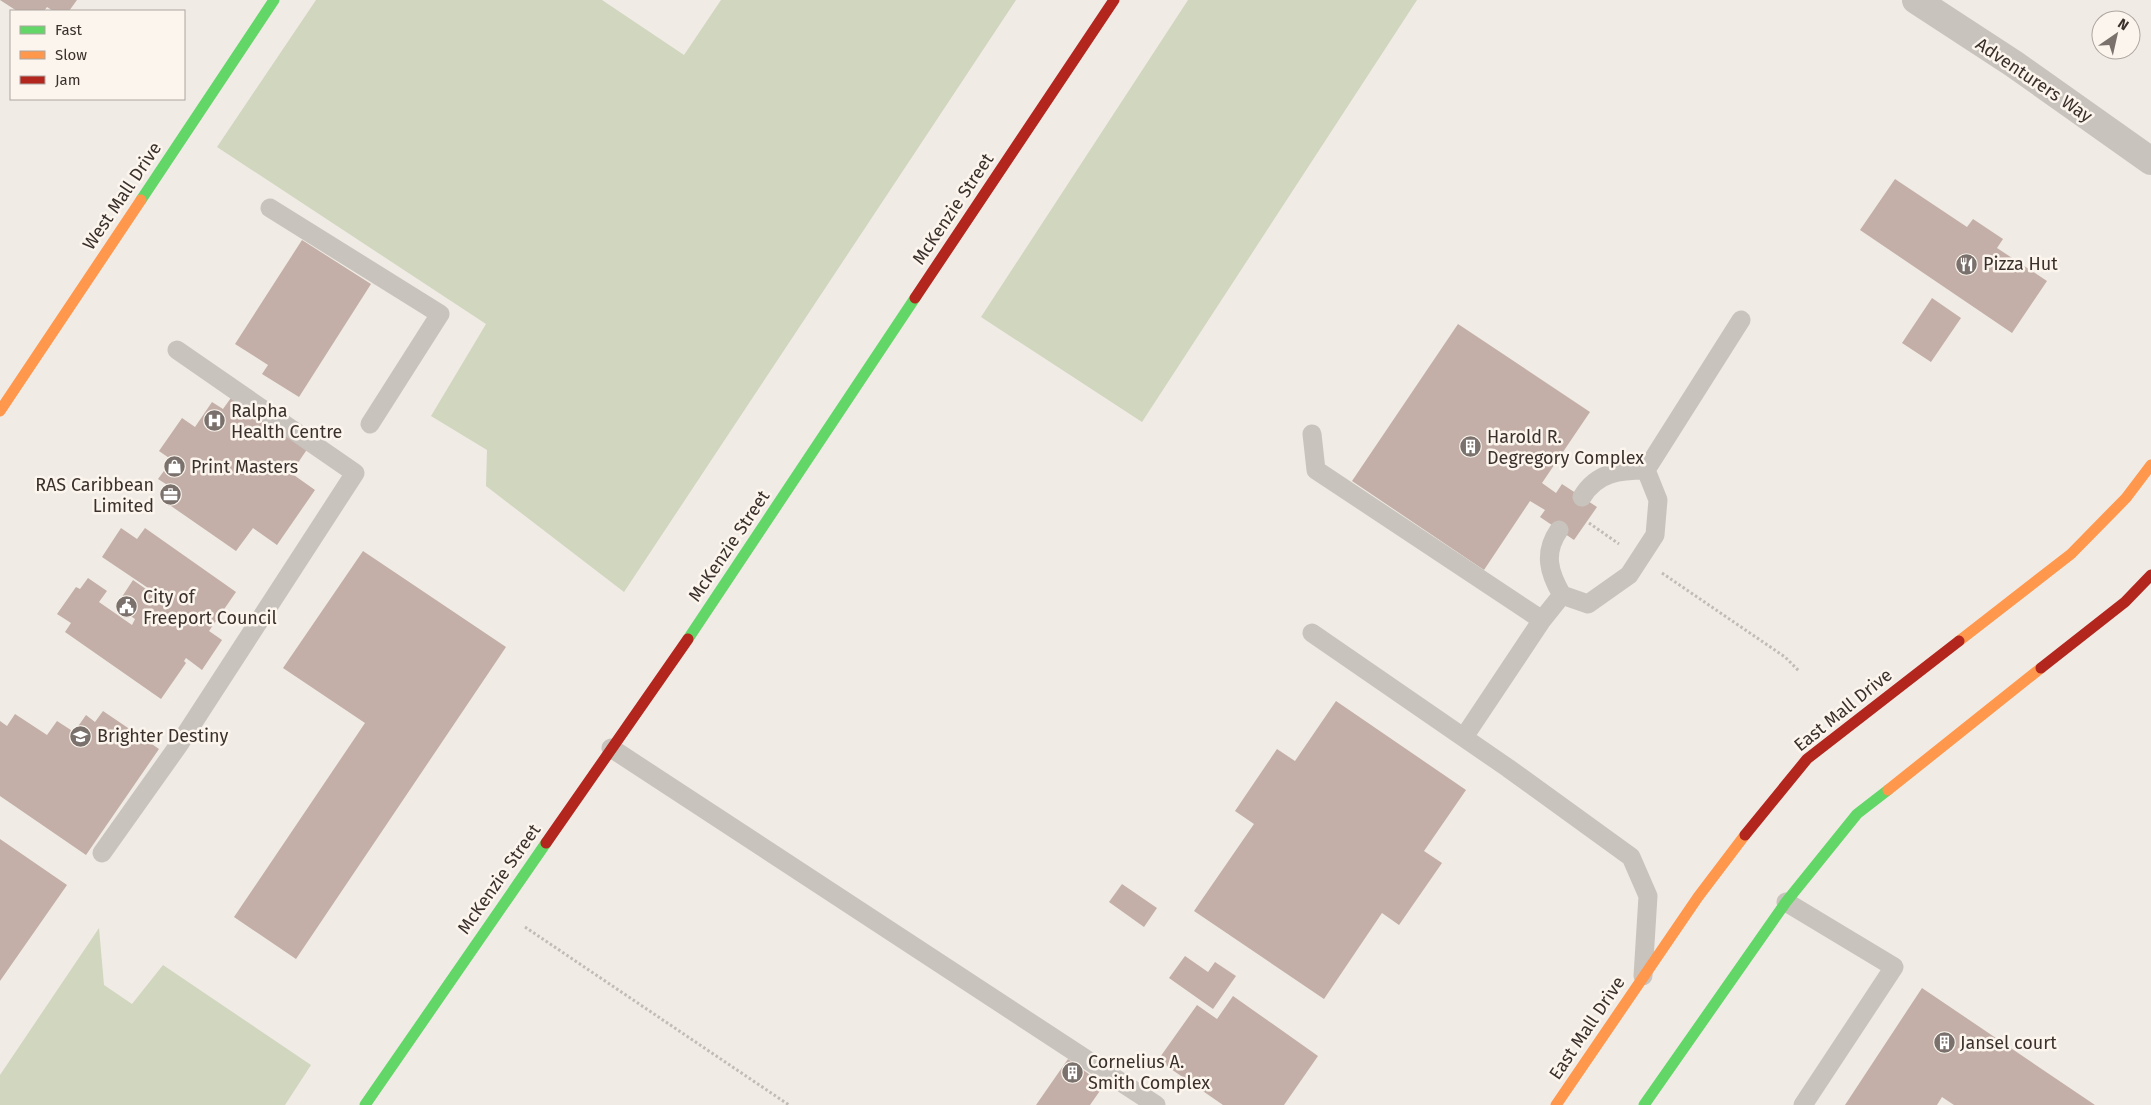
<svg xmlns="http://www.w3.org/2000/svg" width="2151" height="1105" font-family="'Fira Sans',sans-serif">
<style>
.green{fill:#d1d6bf}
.building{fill:#c3afa7}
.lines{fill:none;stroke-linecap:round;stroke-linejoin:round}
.path{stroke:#c2bbb6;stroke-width:3;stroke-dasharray:2.5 2.5;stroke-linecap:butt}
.lane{stroke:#c9c3be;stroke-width:19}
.street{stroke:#c9c3be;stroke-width:28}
.fast{stroke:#63d668;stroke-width:11}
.slow{stroke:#ff974d;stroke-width:11}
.jam{stroke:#b3261e;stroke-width:11}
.labels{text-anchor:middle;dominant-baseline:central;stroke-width:5;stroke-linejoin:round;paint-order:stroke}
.street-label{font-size:18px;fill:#3b302b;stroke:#fbf5ee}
.poi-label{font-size:18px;fill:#3b302b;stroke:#fbf5ee;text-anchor:start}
</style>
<rect width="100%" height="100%" fill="#f0ebe5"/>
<path class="green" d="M316,0H602L684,55L721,0H1016L624,592L486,486L487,450L431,416L486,324L217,147Z
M1188,0H1417L1142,422L981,317Z
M99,928L104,985L132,1004L163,965L311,1065L285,1105H0V1075Z"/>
<path class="building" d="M0,0H77L69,11H53L47,7L44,11H17Z
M1895,179L1967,227L1973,219L2003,239L1997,248L2047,281L2012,333L1860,230Z
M302,240L371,284L299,397L262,374L268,365L235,344Z
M1932,298L1961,318L1931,362L1902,343Z
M1458,324L1590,412L1542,483L1556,493L1562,484L1597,507L1574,540L1540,517L1545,510L1530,501L1484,570L1352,481Z
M233,395L308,448L291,473L315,490L277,545L253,528L236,551L161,499L169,486L158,479L172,460L159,451L182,418L195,427L212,402L223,409Z
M121,528L137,539L145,528L236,592L209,631L222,640L202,670L186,658L184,661L186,663L161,699L65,632L71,623L57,614L76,587L80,589L88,578L107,591L99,602L132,625L135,619L116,606L133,580L153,594L154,592L102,557Z
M363,551L506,647L296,959L234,917L365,723L283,668Z
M1336,701L1466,790L1424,851L1442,863L1399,925L1382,913L1324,999L1194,911L1254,824L1235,811L1277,749L1295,761Z
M103,711L159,749L86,855L0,796V721L7,726L15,714L47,735L57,721L74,732L86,715L95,722Z
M0,839L67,885L0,981Z
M1122,884L1157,908L1144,927L1109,902Z
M1185,956L1208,972L1215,962L1236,976L1213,1009L1169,978Z
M1922,988L2095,1105H1954L1942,1097L1937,1105H1845Z
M1233,996L1318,1056L1284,1105H1223L1158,1060L1197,1005L1217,1019Z
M1068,1059L1104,1085L1090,1105H1036Z"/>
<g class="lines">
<path class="path" d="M1589,523L1619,544
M1662,573L1785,657L1799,671
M525,927L789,1105"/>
<path class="lane" d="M270,208L440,314L370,424
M1312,434L1316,470L1542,620L1562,595
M1646,470L1741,320
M1582,497C1597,472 1620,470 1646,470
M1559,530C1543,553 1549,573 1562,595L1588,604L1629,575L1655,535L1658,500L1646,470
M1312,633L1508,768L1631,857L1648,896L1643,976
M1464,737L1542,620
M611,748L1156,1105
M102,853L178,746L355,473L177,350
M1786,902L1894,967L1803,1105"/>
<path class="street" d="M1916,0L2014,64L2151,161"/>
<path class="fast" d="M141,200L274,0
M688,639L915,298
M365,1105L546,843
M1644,1105L1786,902L1857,814L1888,790"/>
<path class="slow" d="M0,411L141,200
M1959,641L2071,554L2126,498L2151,465
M1888,790L2041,668
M1556,1105L1698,897L1745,835"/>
<path class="jam" d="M915,298L1114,0
M2041,668L2125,602L2151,575
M1745,835L1807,759L1959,641
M546,843L688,639"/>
</g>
<defs>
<symbol id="restaurant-disc" viewBox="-11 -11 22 22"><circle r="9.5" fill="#7a716c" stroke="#fbf5ee"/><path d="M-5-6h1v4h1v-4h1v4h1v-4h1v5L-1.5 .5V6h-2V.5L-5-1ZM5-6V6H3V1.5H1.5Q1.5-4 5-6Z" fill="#fff"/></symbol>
<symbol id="hospital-disc" viewBox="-11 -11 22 22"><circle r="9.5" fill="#7a716c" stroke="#fbf5ee"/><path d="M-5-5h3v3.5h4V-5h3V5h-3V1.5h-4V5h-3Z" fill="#fff"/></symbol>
<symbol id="building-disc" viewBox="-11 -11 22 22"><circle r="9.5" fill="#7a716c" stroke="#fbf5ee"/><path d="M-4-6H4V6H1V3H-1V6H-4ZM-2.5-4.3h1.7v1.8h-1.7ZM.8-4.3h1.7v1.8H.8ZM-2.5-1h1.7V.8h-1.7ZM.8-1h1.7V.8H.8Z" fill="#fff"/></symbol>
<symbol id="shop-disc" viewBox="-11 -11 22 22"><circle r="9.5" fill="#7a716c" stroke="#fbf5ee"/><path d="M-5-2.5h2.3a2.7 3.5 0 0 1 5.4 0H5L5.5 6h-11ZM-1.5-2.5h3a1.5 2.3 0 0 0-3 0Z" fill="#fff"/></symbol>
<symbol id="office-disc" viewBox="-11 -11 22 22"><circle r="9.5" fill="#7a716c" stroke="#fbf5ee"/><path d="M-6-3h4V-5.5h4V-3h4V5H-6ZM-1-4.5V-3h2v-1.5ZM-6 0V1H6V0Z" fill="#fff"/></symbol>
<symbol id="civic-disc" viewBox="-11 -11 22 22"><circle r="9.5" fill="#7a716c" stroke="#fbf5ee"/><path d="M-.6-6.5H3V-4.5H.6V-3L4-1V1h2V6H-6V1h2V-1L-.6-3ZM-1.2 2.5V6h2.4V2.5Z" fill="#fff"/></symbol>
<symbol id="school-disc" viewBox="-11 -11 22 22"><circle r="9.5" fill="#7a716c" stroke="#fbf5ee"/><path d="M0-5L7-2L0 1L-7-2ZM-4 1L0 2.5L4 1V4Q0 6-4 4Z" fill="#fff"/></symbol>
</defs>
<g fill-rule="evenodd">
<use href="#restaurant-disc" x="1954" y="252" width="25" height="25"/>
<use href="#hospital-disc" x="202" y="408" width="25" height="25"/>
<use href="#building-disc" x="1458" y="434" width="25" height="25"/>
<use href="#shop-disc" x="162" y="454" width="25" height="25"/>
<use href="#office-disc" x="158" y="482" width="25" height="25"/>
<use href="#civic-disc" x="114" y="594" width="25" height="25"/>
<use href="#school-disc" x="68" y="724" width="25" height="25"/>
<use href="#building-disc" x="1932" y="1030" width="25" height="25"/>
<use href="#building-disc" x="1060" y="1060" width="25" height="25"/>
</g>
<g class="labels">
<g class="street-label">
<text transform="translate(2034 80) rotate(34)">Adventurers Way</text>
<text transform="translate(122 196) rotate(-56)">West Mall Drive</text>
<text transform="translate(953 209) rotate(-56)">McKenzie Street</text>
<text transform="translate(729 546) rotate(-56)">McKenzie Street</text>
<text transform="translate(1843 710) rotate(-39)">East Mall Drive</text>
<text transform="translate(499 879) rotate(-55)">McKenzie Street</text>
<text transform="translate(1587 1028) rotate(-56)">East Mall Drive</text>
</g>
<g class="poi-label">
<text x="1983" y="264">Pizza Hut</text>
<text x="231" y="411">Ralpha<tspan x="231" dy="21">Health Centre</tspan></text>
<text x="1487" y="437">Harold R.<tspan x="1487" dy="21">Degregory Complex</tspan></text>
<text x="191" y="467">Print Masters</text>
<text x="154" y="485" text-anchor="end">RAS Caribbean<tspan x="154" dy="21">Limited</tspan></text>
<text x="143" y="597">City of<tspan x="143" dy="21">Freeport Council</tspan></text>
<text x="97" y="736">Brighter Destiny</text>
<text x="1960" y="1043">Jansel court</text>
<text x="1088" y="1062">Cornelius A.<tspan x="1088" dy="21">Smith Complex</tspan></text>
</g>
</g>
<rect x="10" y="10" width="175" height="90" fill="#fbf5ee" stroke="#aea6a0"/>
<rect x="20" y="26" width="25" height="8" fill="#63d668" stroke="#aea6a0"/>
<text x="55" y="35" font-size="15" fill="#3b302b">Fast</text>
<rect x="20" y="51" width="25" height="8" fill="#ff974d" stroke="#aea6a0"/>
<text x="55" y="60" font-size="15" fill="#3b302b">Slow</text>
<rect x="20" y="76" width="25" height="8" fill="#b3261e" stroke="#aea6a0"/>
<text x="55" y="85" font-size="15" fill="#3b302b">Jam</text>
<g transform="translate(2116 35) rotate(34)"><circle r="24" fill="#fbf5ee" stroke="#aea6a0"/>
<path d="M0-4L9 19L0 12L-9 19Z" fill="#7a716c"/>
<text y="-8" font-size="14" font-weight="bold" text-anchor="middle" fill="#3b302b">N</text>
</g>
</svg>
